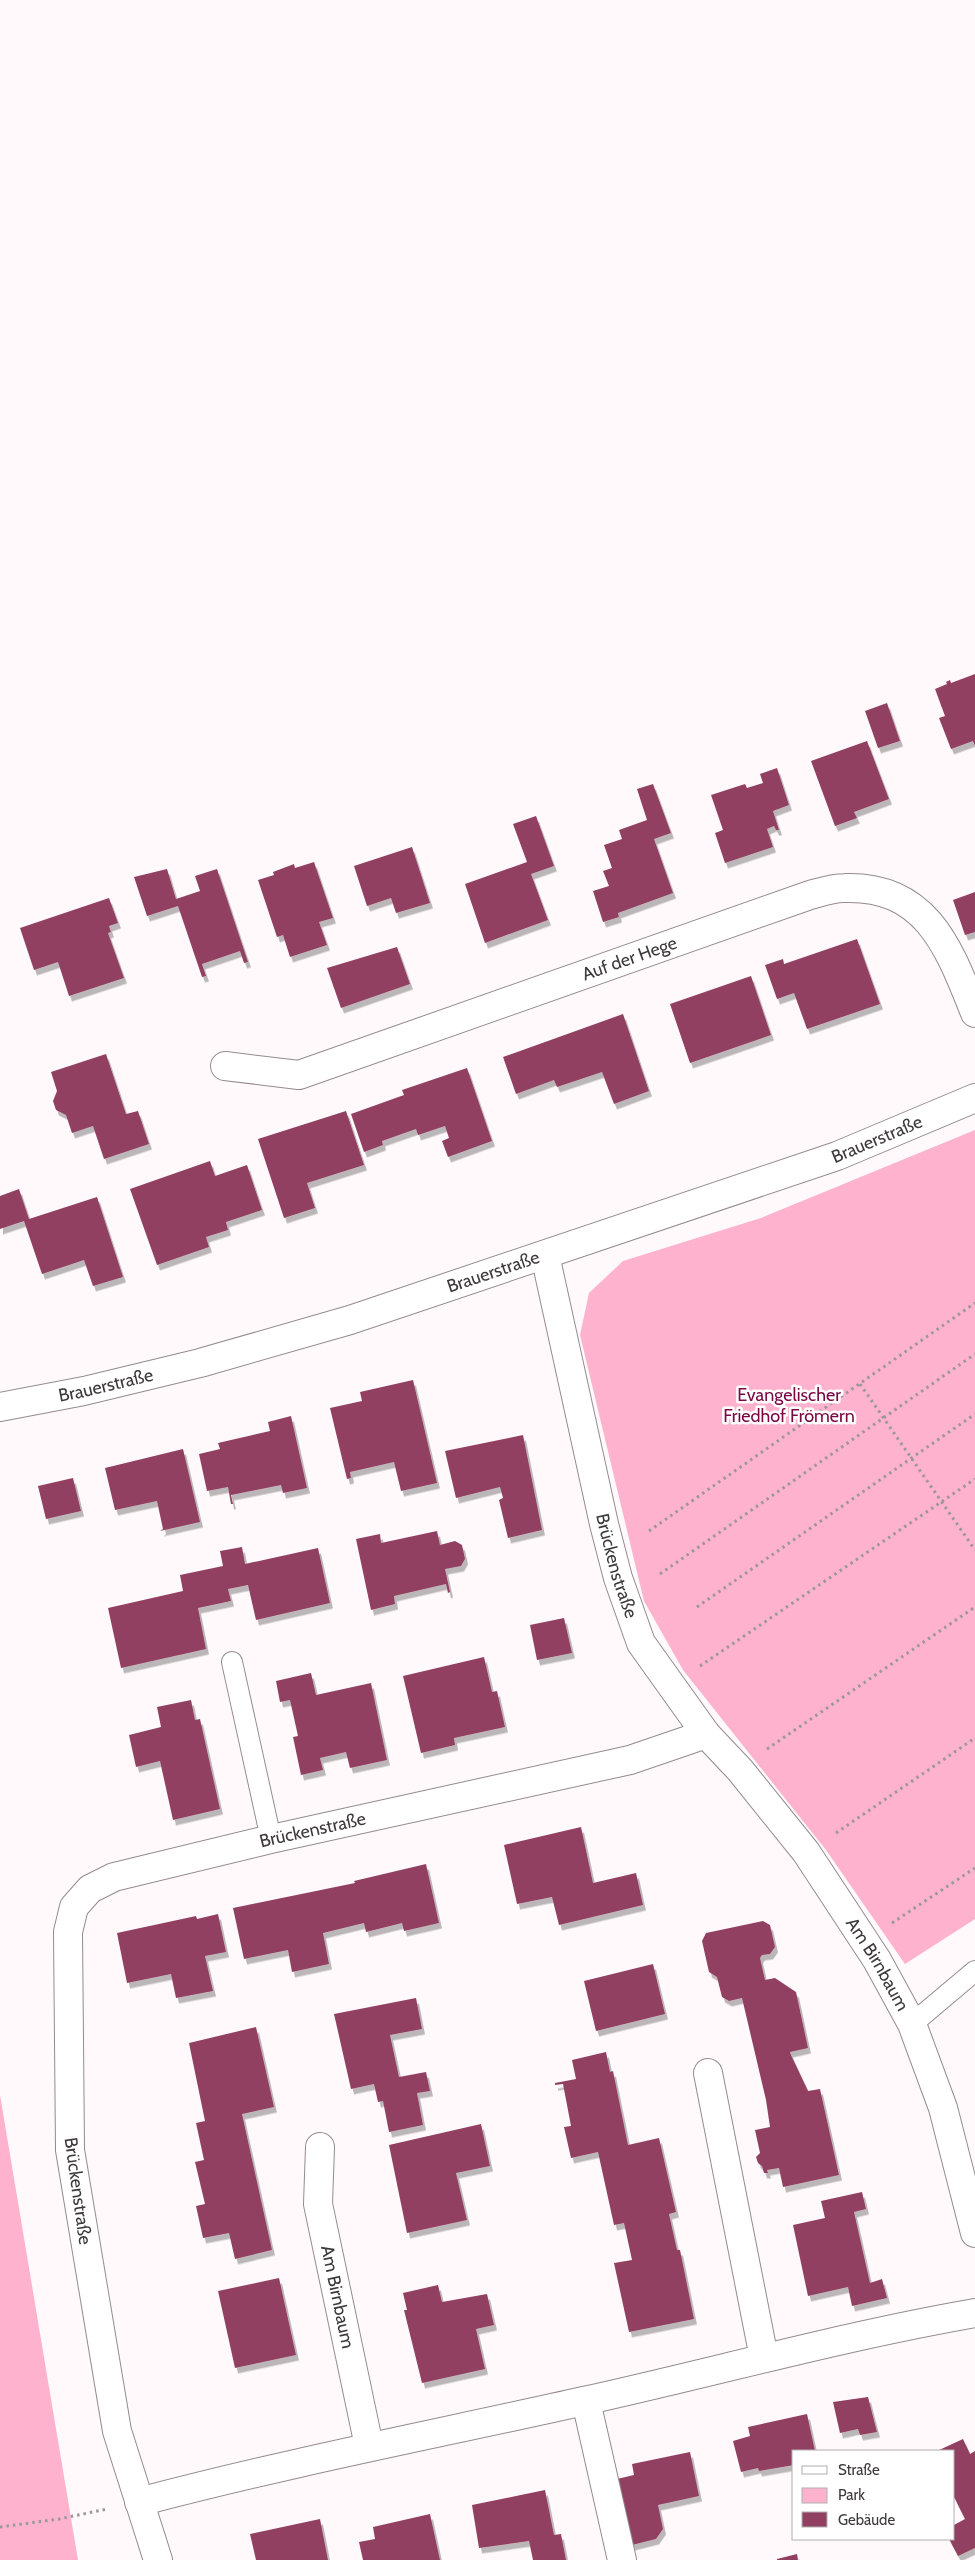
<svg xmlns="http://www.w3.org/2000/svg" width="975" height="2560" font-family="Cabin,sans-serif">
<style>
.green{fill:#feb2cd}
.building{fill:#924062;filter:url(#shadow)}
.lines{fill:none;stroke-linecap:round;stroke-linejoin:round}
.service-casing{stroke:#948b8e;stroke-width:22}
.minor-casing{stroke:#948b8e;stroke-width:30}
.secondary-casing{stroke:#948b8e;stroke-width:30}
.path{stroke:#9c9799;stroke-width:3;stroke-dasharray:2.5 4;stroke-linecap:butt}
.service{stroke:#fff;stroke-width:20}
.minor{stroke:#fff;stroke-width:28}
.secondary{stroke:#fff;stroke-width:28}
.labels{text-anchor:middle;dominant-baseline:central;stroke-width:5;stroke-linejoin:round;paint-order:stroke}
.street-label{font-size:18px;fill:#3e3a3b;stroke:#fff}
.park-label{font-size:18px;fill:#780844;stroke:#fff}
</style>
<defs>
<filter id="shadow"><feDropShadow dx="3" dy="5.5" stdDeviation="0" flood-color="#0004"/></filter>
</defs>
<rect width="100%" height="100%" fill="#fff9fb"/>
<path class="green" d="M975,1130V1919L905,1964L826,1850L683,1670L644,1601L580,1335L589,1293L623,1261L761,1218Z
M0,2095L78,2560H0Z"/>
<path class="building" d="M975,674V746L973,741L951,749L939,718L945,716L935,689L947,684L946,682L950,680L951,683Z
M887,703L900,741L878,748L865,711Z
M867,741L889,799L854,812L857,818L835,826L811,761Z
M777,768L789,805L773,811L779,830H776L774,826L767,829L773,847L725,863L715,833L723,830L711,795L745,784L747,788L763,783L760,774Z
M653,784L671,833L654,839L673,893L618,913L619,917L603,922L593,891L609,886L603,871L612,868L604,845L622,839L619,830L647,820L637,789Z
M536,816L554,866L531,874L548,920L485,943L465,884L527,862L513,824Z
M412,847L430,903L396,913L391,898L367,906L354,866Z
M314,862L333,918L319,922L327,945L290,957L283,935L277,937L258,880L274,875L273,872L294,864L295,868Z
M167,869L176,899L200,891L195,876L217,869L248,962L244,963L240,951L202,964L206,976L202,977L178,906L147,916L134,877Z
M975,892V932L965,935L953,900Z
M109,898L118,923L109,926L111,932L108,933L124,978L69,996L58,962L34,970L20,928Z
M857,939L880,1004L807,1029L794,993L777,999L765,965L783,959L784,964Z
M397,947L410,984L341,1008L327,968Z
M751,976L771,1035L690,1063L670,1004Z
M623,1014L649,1091L614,1104L602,1072L557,1087L554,1080L516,1094L503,1057Z
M106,1054L126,1114L138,1111L149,1144L104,1159L93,1126L72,1133L66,1115L56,1110L53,1101L57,1091L51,1072Z
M467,1068L492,1141L448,1157L442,1141L449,1138L445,1126L418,1135L416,1129L382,1141L383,1145L364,1152L351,1114L404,1095L402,1090Z
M346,1111L364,1165L307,1183L315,1208L284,1218L258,1139Z
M210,1161L215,1176L247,1165L262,1210L226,1222L228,1230L206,1237L209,1247L157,1265L130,1189Z
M19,1189L29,1219L97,1197L123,1277L93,1286L84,1260L42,1274L24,1221L0,1229V1196Z
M413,1380L437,1483L401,1491L394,1462L350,1472L351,1478L347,1479L330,1408L362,1401L360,1392Z
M291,1416L307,1488L283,1493L281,1485L231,1495L233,1504H231L228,1487L207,1491L199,1454L220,1449L218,1443L270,1431L268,1422Z
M523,1435L542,1530L508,1538L499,1500L503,1498L500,1487L456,1498L445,1451Z
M183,1449L200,1522L160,1531L163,1529L157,1501L115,1510L105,1468Z
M73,1478L81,1511L46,1519L38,1486Z
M437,1531L440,1545L455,1541L462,1545L465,1559L461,1566L445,1569L450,1592L448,1593L446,1584L394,1596L395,1604L371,1610L356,1539L380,1534L381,1543Z
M242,1547L245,1564L318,1548L330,1603L256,1620L248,1585L228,1589L231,1601L198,1608L206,1649L121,1668L108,1608L183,1591L180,1575L223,1566L220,1551Z
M564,1618L572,1653L537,1660L530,1625Z
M484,1657L492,1692L497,1691L505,1727L454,1738L455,1745L421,1753L403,1676Z
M311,1673L316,1695L371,1683L387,1760L350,1768L346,1752L320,1758L323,1770L301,1775L293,1737L298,1736L290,1700L280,1702L276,1681Z
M191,1700L195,1720L200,1719L220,1809L173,1820L160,1761L136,1767L129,1735L161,1727L157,1707Z
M581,1827L593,1883L636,1873L643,1905L559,1925L552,1897L517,1904L504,1845Z
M426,1864L439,1923L404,1931L402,1923L366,1932L364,1923L323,1933L329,1964L292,1972L288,1950L244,1959L233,1908L355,1883L354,1881Z
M218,1914L226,1952L205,1956L213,1991L176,1998L171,1974L127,1983L117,1933L196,1916L197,1919Z
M763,1921L770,1925L775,1947L770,1954L762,1955L760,1958L765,1980L775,1978L796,1992L808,2048L790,2052L791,2055L808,2091L820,2089L839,2175L783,2187L779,2168L767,2170L768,2173H764L762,2166L758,2163L756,2157L760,2153L755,2130L770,2127L766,2100L742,1998L729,2001L722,1997L717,1977L709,1972L702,1941L706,1933Z
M653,1964L665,2014L596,2031L584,1981Z
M416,1998L422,2029L390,2035L399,2077L426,2072L430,2091L417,2093L423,2125L389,2132L383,2101L378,2102L374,2084L351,2089L334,2014Z
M256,2027L274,2107L242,2114L272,2250L235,2259L229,2233L203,2238L196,2206L205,2204L195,2162L204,2160L196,2123L205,2121L189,2043Z
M606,2052L610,2072L613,2071L628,2145L659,2138L676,2212L669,2214L677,2250H680L694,2319L629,2332L614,2263L632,2260L624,2223L614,2225L598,2152L571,2158L564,2127L571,2126L563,2084L555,2085V2083L576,2079L572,2060Z
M481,2124L490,2166L456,2173L467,2220L407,2233L389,2145Z
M862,2192L866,2209L854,2212L870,2283L882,2279L887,2298L852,2306L848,2287L808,2296L793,2225L825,2218L821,2201Z
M279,2278L296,2355L235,2368L218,2291Z
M438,2285L442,2302L487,2294L494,2325L476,2329L485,2369L422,2383L404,2310H407L403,2293Z
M868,2397L877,2432L860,2435L858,2429L840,2433L833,2402Z
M807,2414L815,2451H794V2465L759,2471L758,2468L741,2472L733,2441L750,2436L748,2427Z
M963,2439L970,2454L975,2451V2548L958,2556L949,2539H954V2525L965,2519L954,2497V2451H937Z
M690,2452L699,2496L658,2505L663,2529L656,2539L632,2545L617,2479L634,2475L632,2464Z
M545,2490L554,2535L561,2534L566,2560H533L529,2541L479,2548L472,2505Z
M430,2514L440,2560H363L359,2542L375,2539L373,2527Z
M320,2519L328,2560H256L250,2534Z
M797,2554L798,2560H777V2559Z"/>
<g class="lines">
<defs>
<path id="service" d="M232,1662L271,1839
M912,2024L975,1971"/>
<g id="minor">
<path id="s1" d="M225,1066L299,1075L810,895C821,892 833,888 844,888C927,885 949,948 975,1013"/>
<path id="s2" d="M545,1255L604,1524L618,1578L641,1643L706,1734L740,1770L806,1852L877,1960L912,2024L943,2108L975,2233"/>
<path d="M708,2073L764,2358"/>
<path id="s3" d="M320,2147L318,2204L369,2446"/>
<path d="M586,2401L622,2560"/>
<path d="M139,2502C286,2463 436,2434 584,2401C715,2372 843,2336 975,2313"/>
<path id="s4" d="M158,2560L117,2431L70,2150L68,1932L74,1907L90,1889L114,1877L271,1839L630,1760L706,1734"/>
</g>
<g id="secondary">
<path id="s5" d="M0,1407L84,1391L200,1363L350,1320L837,1156L975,1098"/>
</g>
</defs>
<use href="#service" class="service-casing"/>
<use href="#minor" class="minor-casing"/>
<use href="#secondary" class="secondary-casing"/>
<path class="path" d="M860,1384L975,1550
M649,1531L975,1303
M660,1574L975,1354
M697,1607L975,1414
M700,1666L975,1479
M767,1749L975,1607
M836,1833L975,1738
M892,1923L975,1868
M0,2527L59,2519L107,2509"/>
<use href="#service" class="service"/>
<use href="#minor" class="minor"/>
<use href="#secondary" class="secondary"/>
</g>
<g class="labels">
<g class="street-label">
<text stroke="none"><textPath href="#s1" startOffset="425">Auf der Hege</textPath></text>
<text stroke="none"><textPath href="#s5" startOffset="918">Brauerstraße</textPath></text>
<text stroke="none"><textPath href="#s5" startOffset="512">Brauerstraße</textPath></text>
<text stroke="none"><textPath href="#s5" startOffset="108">Brauerstraße</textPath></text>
<text stroke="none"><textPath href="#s2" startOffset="319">Brückenstraße</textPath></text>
<text stroke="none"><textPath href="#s4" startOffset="919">Brückenstraße</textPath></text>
<text stroke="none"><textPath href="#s2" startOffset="800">Am Birnbaum</textPath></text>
<text transform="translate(78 2191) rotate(82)">Brückenstraße</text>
<text stroke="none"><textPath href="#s3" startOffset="152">Am Birnbaum</textPath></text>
</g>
<g class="park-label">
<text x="789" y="1395">Evangelischer<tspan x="789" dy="21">Friedhof Frömern</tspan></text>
</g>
</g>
<rect x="792" y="2450" width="162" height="90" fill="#ffffff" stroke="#b2b0b1"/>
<rect x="802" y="2466" width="25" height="8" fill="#ffffff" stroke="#b2b0b1"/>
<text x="838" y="2475" font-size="15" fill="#3e3a3b">Straße</text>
<rect x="802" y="2488" width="25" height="15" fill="#feb2cd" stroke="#b2b0b1"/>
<text x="838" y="2500" font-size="15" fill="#3e3a3b">Park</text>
<rect x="802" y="2512" width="25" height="15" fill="#924062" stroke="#b2b0b1"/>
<text x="838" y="2525" font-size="15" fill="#3e3a3b">Gebäude</text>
</svg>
